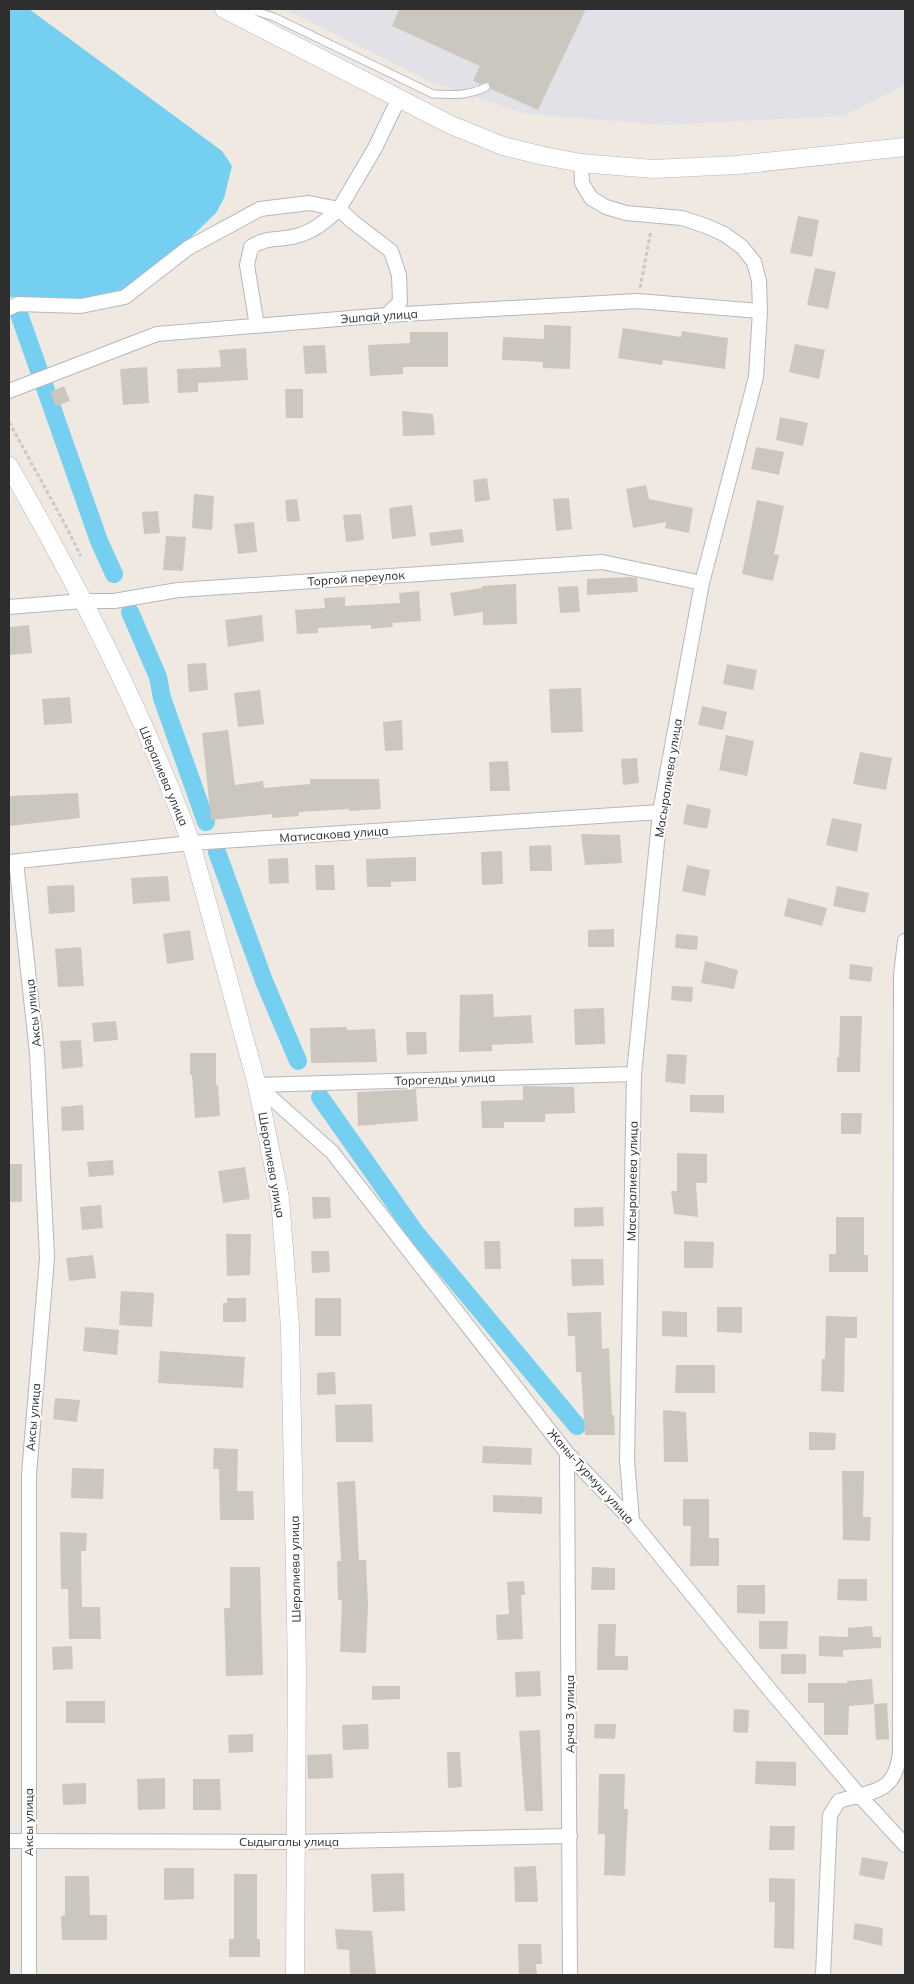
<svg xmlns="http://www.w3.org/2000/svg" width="914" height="1984" font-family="Mulish,sans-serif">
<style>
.industrial{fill:#e3e1e8}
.water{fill:#75cff0}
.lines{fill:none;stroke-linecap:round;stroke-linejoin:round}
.canal{stroke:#75cff0;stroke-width:18}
.building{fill:#cbc7bf}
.service-casing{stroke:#b4b7c1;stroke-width:9}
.minor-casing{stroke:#b4b7c1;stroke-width:16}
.tertiary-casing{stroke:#b4b7c1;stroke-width:19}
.path{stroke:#c9c9c9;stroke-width:3;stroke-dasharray:4 2.5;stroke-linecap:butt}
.service{stroke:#fff;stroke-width:7}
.minor{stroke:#fff;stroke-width:14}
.tertiary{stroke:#fff;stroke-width:18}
.labels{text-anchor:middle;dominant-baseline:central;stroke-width:4;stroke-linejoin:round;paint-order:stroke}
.street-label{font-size:12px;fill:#2e2e2e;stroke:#fff}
</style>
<rect width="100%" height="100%" fill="#efe9e1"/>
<path class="industrial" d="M284,9H905V85L843,116L666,125L526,114L434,83Z"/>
<path class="water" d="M9,9H29L222,151L232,166L224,198L216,213L160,267L130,287L99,299L9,297Z"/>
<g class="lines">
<path class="canal" d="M18,311L99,541L114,574
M130,612L158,677L162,698L206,822
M217,852L264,981L298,1061
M320,1097L415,1232L577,1426"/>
</g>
<path class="building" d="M399,9H586L538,110L491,89L489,82L480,84L473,81L480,66L392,26Z
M798,216L819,220L812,257L790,253Z
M815,268L836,272L828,309L807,305Z
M544,325L571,326L570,369L543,368V362L502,360L503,337L544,339Z
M623,328L681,337L682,331L728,338L725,369L663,360L662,365L618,358Z
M410,332H448V367H403V374L370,376L368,345L410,343Z
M795,344L825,350L819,379L789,372Z
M325,345L327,373L305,374L303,346Z
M246,348L248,380L198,383V392L178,393L177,369L221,367L219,350Z
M147,367L149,403L123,405L120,369Z
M64,386L70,401L56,406L50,392Z
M285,389H303V418H286Z
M402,411L433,414L435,435L403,436Z
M780,417L808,423L803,446L776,440Z
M756,447L784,452L779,475L751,469Z
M487,478L490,500L475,502L473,480Z
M646,485L649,499L693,508L689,533L665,528L666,522L633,528L626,489Z
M194,494L214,496L212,530L192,528Z
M569,498L572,529L556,531L553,499Z
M297,499L300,521L287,522L285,500Z
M757,500L784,506L774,554L779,555L773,581L742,574Z
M412,505L416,536L392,539L389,508Z
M158,511L160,533L144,534L142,512Z
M361,514L364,540L346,542L343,515Z
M254,522L257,552L238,554L234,524Z
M462,529L464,542L431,546L429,533Z
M166,536L186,537L183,571L163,570Z
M630,577L637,578L638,592L587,595V579Z
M516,584L517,624L483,625V612L454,616L450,593L482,588V586Z
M578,586L580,612L560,613L558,587Z
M419,591L421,621L392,623L393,627L371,629V625L318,628V633L297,634L295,610L325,608L324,598L345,597V606L400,603L399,593Z
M262,615L264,641L228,647L225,620Z
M29,625L32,653L9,655V627Z
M206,663L208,690L189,692L187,664Z
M727,664L757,670L753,690L723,684Z
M581,688L583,732L551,733L549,689Z
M260,690L264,724L238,727L234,693Z
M70,697L72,723L44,725L42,699Z
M702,706L727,712L723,730L698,725Z
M402,720L403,750L385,751L383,722Z
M228,730L235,785L263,781L264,788L310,784V779H379L381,809L349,811V809L299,812V816L272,818V814L211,820L202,733Z
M726,735L754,741L747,776L719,770Z
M860,752L892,758L886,790L853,784Z
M637,758L639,783L623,785L621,759Z
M508,761L510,791H490L489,762Z
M78,793L80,818L9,826V796Z
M687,804L711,809L707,829L683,824Z
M832,818L862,824L857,852L826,845Z
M581,834L620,835L622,863L585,865Z
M551,845L552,871H530L529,846Z
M502,851L503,884L482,885L481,852Z
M416,857V881L391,882V887H367L366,859Z
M288,858L289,883L269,884L268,859Z
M315,865H334L335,890H316Z
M687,865L710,870L705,896L682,891Z
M168,876L170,901L133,904L131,878Z
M74,885L75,912L49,914L47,886Z
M837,886L869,893L865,913L833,906Z
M788,898L827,908L822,926L784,916Z
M614,929V947H588V930Z
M190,930L194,960L167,964L163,934Z
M676,934L698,936L697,950L675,948Z
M81,947L84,986L58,987L55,949Z
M705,961L738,970L734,989L701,983Z
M850,964L873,967L871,982L849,979Z
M672,986L693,987L692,1002L671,1000Z
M493,994L494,1017L531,1015L533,1043L492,1045V1051L459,1052L460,995Z
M604,1008L605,1044L575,1045L574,1009Z
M840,1016H862L860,1072H837V1057H839Z
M116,1021L118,1040L94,1042L92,1023Z
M347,1027V1030L375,1029L377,1062L311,1063L310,1028Z
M406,1032H426L427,1054L407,1055Z
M81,1040L83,1067L62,1069L60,1041Z
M190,1053H216V1085H218L220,1116L195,1118L192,1075H190Z
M667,1054L687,1055L685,1084L665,1082Z
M523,1086L574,1087L575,1113L545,1114V1122H504V1128H482L481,1101L523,1100Z
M416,1089L418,1121L358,1126L357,1092Z
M690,1095H724V1113L690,1112Z
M83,1105L84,1130L62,1131L61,1107Z
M841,1113H862L861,1134H841Z
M677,1153L707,1154V1183H696L698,1217L674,1214L671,1191H677Z
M113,1160L114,1175L89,1177L87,1162Z
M9,1164H22V1202H9Z
M245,1167L250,1199L223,1203L218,1171Z
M312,1197H330L331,1218L313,1219Z
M101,1205L103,1228L82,1230L80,1207Z
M603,1207L604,1226L574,1227V1208Z
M836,1217H864V1255H868V1272H829V1254H836Z
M226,1234H251L250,1275L227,1276Z
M484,1241H500L501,1269H485Z
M684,1241L714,1242L713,1268H684Z
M311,1251H329L330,1272L312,1273Z
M93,1255L96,1278L69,1281L66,1258Z
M571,1259H603L604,1285L572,1286Z
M121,1291L154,1293L152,1327L119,1325Z
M227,1298H246V1322H223V1303H227Z
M315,1298H341V1336H315Z
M717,1307H742V1333L717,1332Z
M662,1311L687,1312V1337L662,1336Z
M601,1312L602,1349L609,1348L612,1415H614L615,1435H585L581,1372H576L575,1336H568L567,1313Z
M826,1316L857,1317V1338H845L844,1392L821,1391L822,1359H825Z
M85,1327L119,1330L117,1355L83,1351Z
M160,1351L245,1357L243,1388L158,1383Z
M676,1365H715V1393H675Z
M335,1372L336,1394L317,1395V1373Z
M55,1398L80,1400L77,1422L53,1419Z
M372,1404L373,1442H336L335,1405Z
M663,1410L686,1412L688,1462H664Z
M809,1432L836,1433L835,1450H809Z
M483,1446L532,1448L531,1465L482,1463Z
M214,1448L238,1449L237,1491H253L254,1520H220L219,1469H213Z
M72,1468L104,1469L103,1499L71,1498Z
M842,1471H864L863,1517H871L870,1541L843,1540Z
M355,1481L359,1560H366L368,1605L366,1653L340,1652L342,1600H338L337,1561H341L337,1482Z
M493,1495L542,1497V1514L493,1512Z
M683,1499H709V1538H719V1566H690L691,1526H683Z
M60,1532L87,1533L86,1551H81L82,1607H100L101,1639H69L68,1589H61Z
M230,1567H260L263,1675L226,1676L224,1608H230Z
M592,1567L615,1568V1590H591Z
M838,1579H867V1601L837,1600Z
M524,1581L525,1595H521L523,1639L497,1640L496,1615L509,1614L507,1582Z
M737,1585H765V1614L737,1613Z
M759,1621H788L787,1649H759Z
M598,1624H616L615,1656H628V1670H597Z
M872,1626L873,1637H881V1648L843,1650V1657L819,1656V1636L848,1637V1628Z
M72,1646L73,1669L53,1670L52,1647Z
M781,1654H806V1674H781Z
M540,1671L541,1696L516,1697L515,1672Z
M872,1679L874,1704L849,1706L848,1735H824V1703H808V1683H847V1681Z
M372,1686H400V1699L372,1700Z
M66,1701H105V1723H66Z
M887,1703L889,1739L876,1740L874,1704Z
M734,1709L749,1710L748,1733L733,1732Z
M368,1724L369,1749L343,1750L342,1725Z
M595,1724H616L615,1739L594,1738Z
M540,1730L543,1811H525L519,1731Z
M253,1734V1752L229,1753L228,1735Z
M447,1752H460L462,1787L448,1788Z
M332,1754L333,1778L308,1779L307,1755Z
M756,1761L796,1762V1786L755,1784Z
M599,1774H625L624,1809H628L625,1876L604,1875L605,1834H598Z
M165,1778V1809L138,1810L137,1779Z
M193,1779H220L221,1810H193Z
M86,1783V1804L63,1805L62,1784Z
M770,1826H795L794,1850H769Z
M862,1857L888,1862L884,1880L859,1875Z
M536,1866L538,1902H515L514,1867Z
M164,1868H194V1899L164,1900Z
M404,1873L405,1911L373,1912L371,1874Z
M234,1874H257V1939H260V1957H229V1939H234Z
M65,1876H89L90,1915H107V1940H62L61,1916L65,1915Z
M769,1878L795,1879L794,1949L774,1948L775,1902H769Z
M855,1923L883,1928L882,1946L853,1939Z
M335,1929L372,1931L376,1975H350L349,1950L337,1949Z
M518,1944H541L542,1964H536L537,1975H519Z"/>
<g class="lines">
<defs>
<path id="service" d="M236,10L249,9L274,17L433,94C453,95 468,96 486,87"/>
<path id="minor" d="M581,163L582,183L591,198L606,207L626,213L682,218L706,226L724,234L742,247L754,262L759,281L760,311L756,377L702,583L660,812L634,1074L627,1460L632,1521
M9,308L18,304L81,306L125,297L188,248L260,209L309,203L339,209L375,148L399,98
M257,326L247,265L251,247C268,236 278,241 296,236C313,232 327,220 339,209L353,222L391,251L399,275L400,302L387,315
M9,391L157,334L387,315L637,301L760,311
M9,607L83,601H114L178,590L602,562L702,583
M16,861L37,1053L47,1258L29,1474V1975
M9,862L191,843L660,812
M257,1085L332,1152L567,1453L632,1521L769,1689L859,1795L905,1845
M257,1085L634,1074
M567,1453L570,1975
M9,1841L295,1842L570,1836
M823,1975L830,1815L839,1801C873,1790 895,1795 900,1752L901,975L905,941"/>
<path id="tertiary" d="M224,9L451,125L503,146L544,156L581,163L653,169L737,165L905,147
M9,466C77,584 145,715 191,843L257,1085L280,1198L290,1327L297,1669L295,1975"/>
</defs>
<use href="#service" class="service-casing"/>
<use href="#minor" class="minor-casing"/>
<use href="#tertiary" class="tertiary-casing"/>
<path class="path" d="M640,288L651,230
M9,422L61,517L81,556"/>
<use href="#service" class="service"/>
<use href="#minor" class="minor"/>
<use href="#tertiary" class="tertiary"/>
</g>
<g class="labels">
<g class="street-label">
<text transform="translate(379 316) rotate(-4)">Эшпай улица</text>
<text transform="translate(356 578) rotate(-4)">Торгой переулок</text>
<text transform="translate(164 776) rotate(67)">Шералиева улица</text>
<text transform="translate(668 778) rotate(-81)">Масыралиева улица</text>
<text transform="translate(334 834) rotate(-4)">Матисакова улица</text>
<text transform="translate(33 1013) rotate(-96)">Аксы улица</text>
<text transform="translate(445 1079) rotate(-2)">Торогелды улица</text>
<text transform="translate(272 1165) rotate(80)">Шералиева улица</text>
<text transform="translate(632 1181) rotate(-89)">Масыралиева улица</text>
<text transform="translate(33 1417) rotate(-85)">Аксы улица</text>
<text transform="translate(591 1476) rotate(48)">Жаны-Турмуш улица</text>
<text transform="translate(295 1569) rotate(-91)">Шералиева улица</text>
<text transform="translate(569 1714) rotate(-90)">Арча 3 улица</text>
<text transform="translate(28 1822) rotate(-90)">Аксы улица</text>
<text x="289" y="1841">Сыдыгалы улица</text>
</g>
</g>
<rect width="914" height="1984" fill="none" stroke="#2e2e2e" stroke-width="20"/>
</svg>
